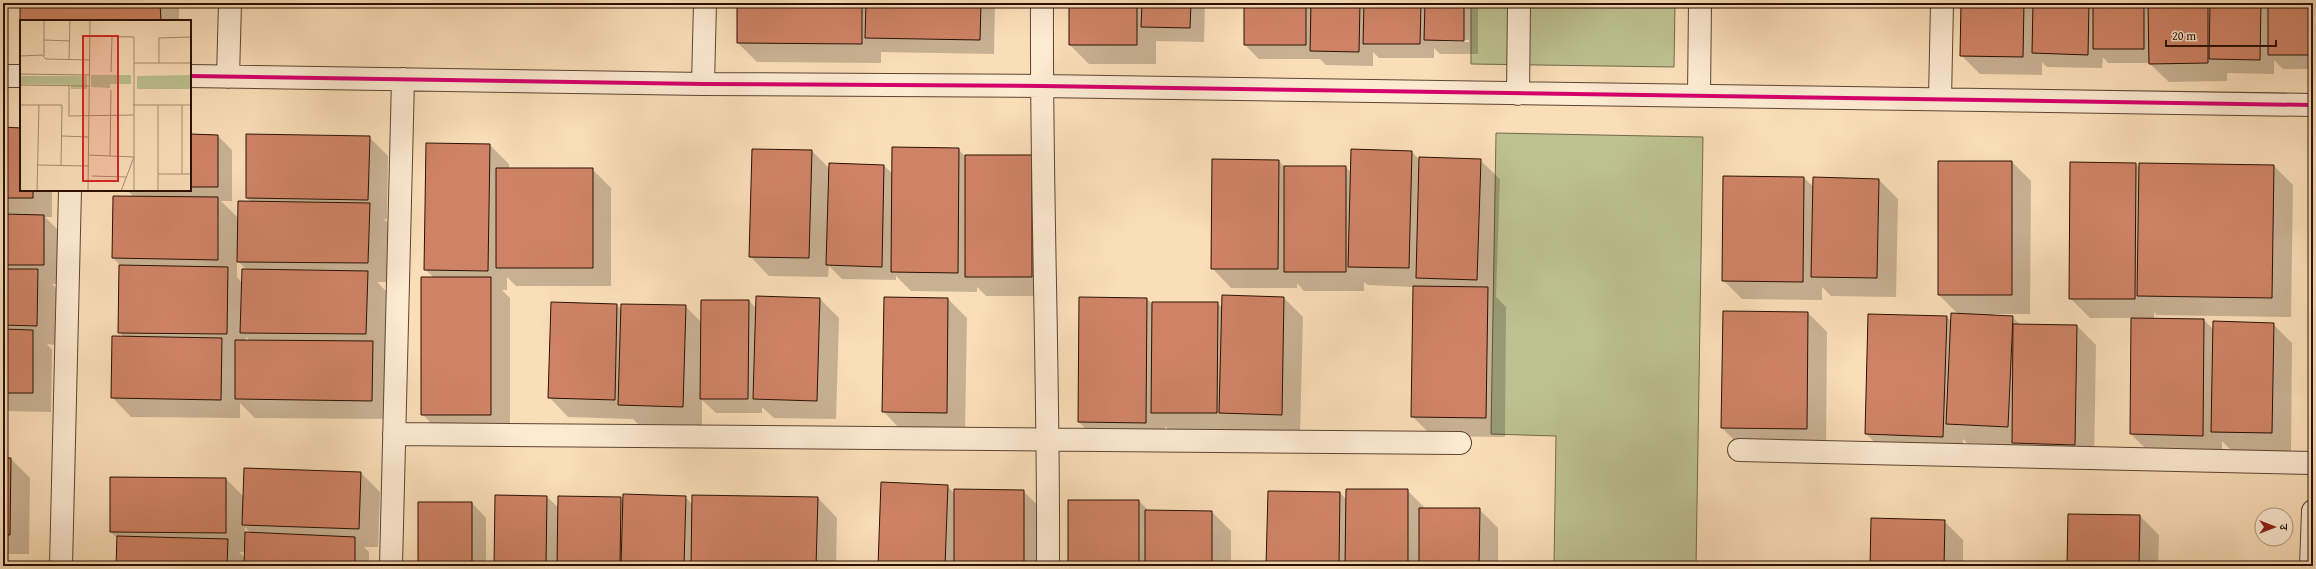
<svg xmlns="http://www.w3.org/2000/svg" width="2316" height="569" font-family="'Gentium Book Plus','Noto Serif Devanagari',serif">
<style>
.park{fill:#bdc190;stroke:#74684a}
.shadow{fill:#0003;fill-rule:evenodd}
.building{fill:#cf8366;stroke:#2b1003}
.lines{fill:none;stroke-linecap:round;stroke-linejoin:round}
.minor-casing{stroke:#5f4430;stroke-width:24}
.minor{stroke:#fcead1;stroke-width:22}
.cycleway-casing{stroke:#fcead1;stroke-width:6}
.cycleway{stroke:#d6006c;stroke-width:4}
.inset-road{fill:none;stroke:#a78c70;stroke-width:1}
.view{fill:#d62828;fill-opacity:0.15;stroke:#d62828;stroke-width:2}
.inset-edge{fill:none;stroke:#2b1003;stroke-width:2}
</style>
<rect width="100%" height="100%" fill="#fadeb8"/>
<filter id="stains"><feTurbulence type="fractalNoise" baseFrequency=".005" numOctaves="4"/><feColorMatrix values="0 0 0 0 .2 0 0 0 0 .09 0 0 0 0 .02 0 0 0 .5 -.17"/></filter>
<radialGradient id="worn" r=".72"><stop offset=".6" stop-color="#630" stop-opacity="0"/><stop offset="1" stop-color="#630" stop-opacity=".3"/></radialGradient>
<path class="park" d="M1471,3H1675L1674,67L1471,64Z
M1496,133L1703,137L1696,566H1554L1556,436L1491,434Z"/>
<path class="shadow" d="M21,3H179V21H21Z
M738,3H995L994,54L881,52V63L757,62L738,43Z
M1070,3H1205L1204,42L1156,41V64H1089L1070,45Z
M1245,3H1478V54H1440L1434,48V58H1379L1373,52V66L1326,65L1320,59H1259L1245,45ZM1438,39L1469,40V42L1438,41Z
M1962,3H2313V69H2283L2274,60V74L2227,73V81L2169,82L2149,63H2108L2103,57L2102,68L2047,67L2042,62V75L1980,74L1961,55Z
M3,128L21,129V190H52V217H45L63,235L62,284H52L57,289L56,345L47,344L52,350L51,412L3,411Z
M190,135L218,136L232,150V201H221L239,219L252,203L247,198L369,137L388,156L387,219H384L388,223L387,282H377L386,291L385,353H384L392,362L391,419L255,418L240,403V418L131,417L112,397L124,337L119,332L120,265L113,258L114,197H134L127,190H190ZM237,260L247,270L242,283L237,277ZM246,337L250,341H246Z
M490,145L509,164V169H592L611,188V286H516L507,277V290H502L510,298V433H441L422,414L434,278L425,269Z
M958,149L965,156H1032L1051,296H986L977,287V292L911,291L896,276V280L842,279L829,266L828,277L769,276L750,256L753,150L812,151L830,169L884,166L893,174Z
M1412,152L1420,160H1480L1500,179L1496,297L1506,307L1505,437L1432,436L1412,416L1414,287L1368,285L1364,282V291H1304L1297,283V288H1231L1212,268L1279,161L1285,167H1346L1351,173Z
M2012,162L2031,181L2030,314H1993V316L2012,317L2021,325L2077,326L2096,345L2094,464L2032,462L2015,445L1967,443L1963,439L1962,455L1886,453L1866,434L1869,315L1947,317L1952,322L1958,314L1939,295Z
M2135,164L2140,168L2274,166L2293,185L2291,317L2157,315L2154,312V320H2204L2214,330L2273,324L2292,343L2291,452L2232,451L2222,441V454L2150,453L2131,434L2132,318H2090L2070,298Z
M1724,177L1804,178L1814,187L1879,180L1898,199L1896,297L1831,296L1822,287V300L1742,299L1723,280Z
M1284,298L1303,317L1300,434L1240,432L1236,429V432H1171L1165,426V441H1098L1079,422L1147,299L1153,305L1217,303L1223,308Z
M820,299L839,318L836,419L774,418L762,407V413H716L702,400V425L638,424L633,419L568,417L549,397L552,303L617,305L622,310L685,306L702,323L749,301L757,309Z
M948,299L967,318L965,432L902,431L883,411Z
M1808,313L1827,332L1826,448L1741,447L1722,428Z
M3,459H11L30,478L29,554H3Z
M361,473L380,492L378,547H364L369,552V566H117L118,539L111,532V478L226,479L244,497ZM245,527L252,534L245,533ZM239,552H245V558Z
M947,486L955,494L1023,491L1043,510L1042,566H879Z
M1407,490L1426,509H1479L1498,528V566H1267L1340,493L1347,500Z
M496,496L547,497L559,508L620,498L624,502L685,497L693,505L818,498L837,518L836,566H495Z
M1139,501L1149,511L1212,512L1231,531V566H1069Z
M419,503H472L486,518V566H419Z
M2140,516L2159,535L2158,566H2068Z
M1944,521L1963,540V566H1871Z"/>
<path class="building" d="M20,3H160L161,21H21L20,44Z
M737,3H862V44L737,43Z
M866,3H981L980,40L865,38Z
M1069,3H1137V45H1069Z
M1142,3H1191L1190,28L1141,27Z
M1244,3H1306V45H1244Z
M1311,3H1360L1359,52L1310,51Z
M1364,3H1421L1420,44H1363Z
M1425,3H1464V41L1424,40Z
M1961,3H2024L2023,57L1960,56Z
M2033,3H2089L2088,55L2032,53Z
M2093,3H2144V49H2093Z
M2148,3H2208V63L2149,64Z
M2210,3H2261L2260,60L2209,59Z
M2268,3H2313V55H2268Z
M3,127L21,128V190H33V198H3Z
M190,134L218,135V187H190Z
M246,134L370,136L368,200L246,198Z
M426,143L490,144L488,271L424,270Z
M892,147L959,148L958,273L891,272Z
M752,149L812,150L809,258L749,257Z
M1351,149L1412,151L1409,268L1348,267Z
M965,155H1032V277H965Z
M1419,157L1481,159L1477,280L1416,278Z
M1212,159L1279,160L1278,269H1211Z
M1938,161H2012V295H1938Z
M2070,162L2136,163L2135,299H2069Z
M829,163L884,165L882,267L826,265Z
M2139,163L2274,165L2272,298L2137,296Z
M1284,166H1346V272H1284Z
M496,168H593V268H496Z
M1723,176L1804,177L1803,282L1722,281Z
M1813,177L1879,179L1877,278L1811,277Z
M113,196L218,197V260L112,258Z
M238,201L370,203L368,263L237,262Z
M3,214L44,215V265H3Z
M119,265L228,267L227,334L118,333Z
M3,269H38L37,326L3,325Z
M242,269L368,271L366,334L240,333Z
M421,277H491V415H421Z
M1413,286L1488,287L1486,418L1411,417Z
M1222,295L1284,297L1282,415L1219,413Z
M756,296L820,298L817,401L753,399Z
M884,297L948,298L947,413L882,412Z
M1079,297L1147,298L1146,423L1078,422Z
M701,300H749L748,399H700Z
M551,302L617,304L615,400L548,398Z
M1152,302H1218L1217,413H1151Z
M621,304L686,305L683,407L618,405Z
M1723,311L1808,312L1807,429L1721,428Z
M1951,313L2013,316L2008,427L1946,424Z
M1868,314L1947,316L1943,437L1865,434Z
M2131,318L2204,319L2203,436L2130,434Z
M2213,321L2274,323L2272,433L2211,432Z
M2013,324L2077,325L2075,445L2012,443Z
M3,329L33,330V393H3Z
M112,336L222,338L221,400L111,398Z
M235,340L373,341L372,401L235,399Z
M3,458H11L10,535H3Z
M244,468L361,472L359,529L242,525Z
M110,477L226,478V533L110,532Z
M881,482L948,485L945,566H878Z
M954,489L1024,490V566H954Z
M1346,489H1408V566H1345Z
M1268,491L1340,492L1339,566H1266Z
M623,494L686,496L684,566H621Z
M495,495L547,496L546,566H494Z
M692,495L818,497L816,566H691Z
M558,496L621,497L620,566H557Z
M1068,500H1139V566H1068Z
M418,502H472V566H418Z
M1419,508H1480L1479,566H1419Z
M1145,510L1212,511V566H1145Z
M2068,514L2140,515L2139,566H2067Z
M1871,518L1945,520L1944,566H1870Z
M245,532L355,537V566H244Z
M117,536L228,539L227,566H116Z"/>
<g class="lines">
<defs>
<path id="minor" d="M1042,3C1041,191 1049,378 1048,566
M3,76H21
M190,76L703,84L1042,86L2313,105
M228,77L230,3
M703,84L705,3
M1518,94L1519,3
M1699,95L1700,3
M1940,99L1942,3
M394,434L1460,443
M1739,450L2313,463
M61,566L70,190
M391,566L403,79
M2311,566L2313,511"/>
</defs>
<use href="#minor" class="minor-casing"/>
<use href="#minor" class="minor"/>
<defs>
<path id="cycleway" d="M190,76L703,84L1042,86L2313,105"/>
</defs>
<use href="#cycleway" class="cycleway-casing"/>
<use href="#cycleway" class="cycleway"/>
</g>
<g transform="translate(20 20)">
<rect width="171" height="171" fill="#fadeb8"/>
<path d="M71,55H111V64H90V68L71,67ZM171,55V69H117V56ZM0,56H67V69H51V65L0,64Z" fill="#bdc190"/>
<path class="inset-road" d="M0,0V55M24,0V36M70,16L114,17V171M24,20L50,21M0,36L22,35L26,39L69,40M49,40L50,0M114,43H171M139,43V18L171,17M91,52L92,17M0,54L69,55M0,65L69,66M49,66V96L113,95M0,85H42L41,146M113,85H171M42,116L68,117M68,135L114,137L101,171M90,136L91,70M18,145L68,146M138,154H171M162,154V85M72,156L106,157M17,171L19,85M68,171L70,0M138,171V85"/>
<path class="view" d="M63,16H98V161H63Z"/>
<rect width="171" height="171" class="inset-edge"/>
</g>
<rect width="2316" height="569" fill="none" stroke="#fadeb8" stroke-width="16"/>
<rect x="4" y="4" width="2308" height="561" fill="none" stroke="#2b1003" stroke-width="2"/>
<rect x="8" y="8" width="2300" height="553" fill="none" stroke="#2b1003"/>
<g transform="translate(2274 527) rotate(90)"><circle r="19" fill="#fcead1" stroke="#a8937f"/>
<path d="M0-3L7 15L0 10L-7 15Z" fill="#8f2418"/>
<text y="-6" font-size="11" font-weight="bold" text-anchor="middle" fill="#2b1003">उ</text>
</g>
<path d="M2166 40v6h110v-6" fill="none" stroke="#2b1003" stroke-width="2"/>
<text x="2172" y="40" font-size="12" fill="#2b1003" stroke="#fcead1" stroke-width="3" paint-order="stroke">20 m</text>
<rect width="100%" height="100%" filter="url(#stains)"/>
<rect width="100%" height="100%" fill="url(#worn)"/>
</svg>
